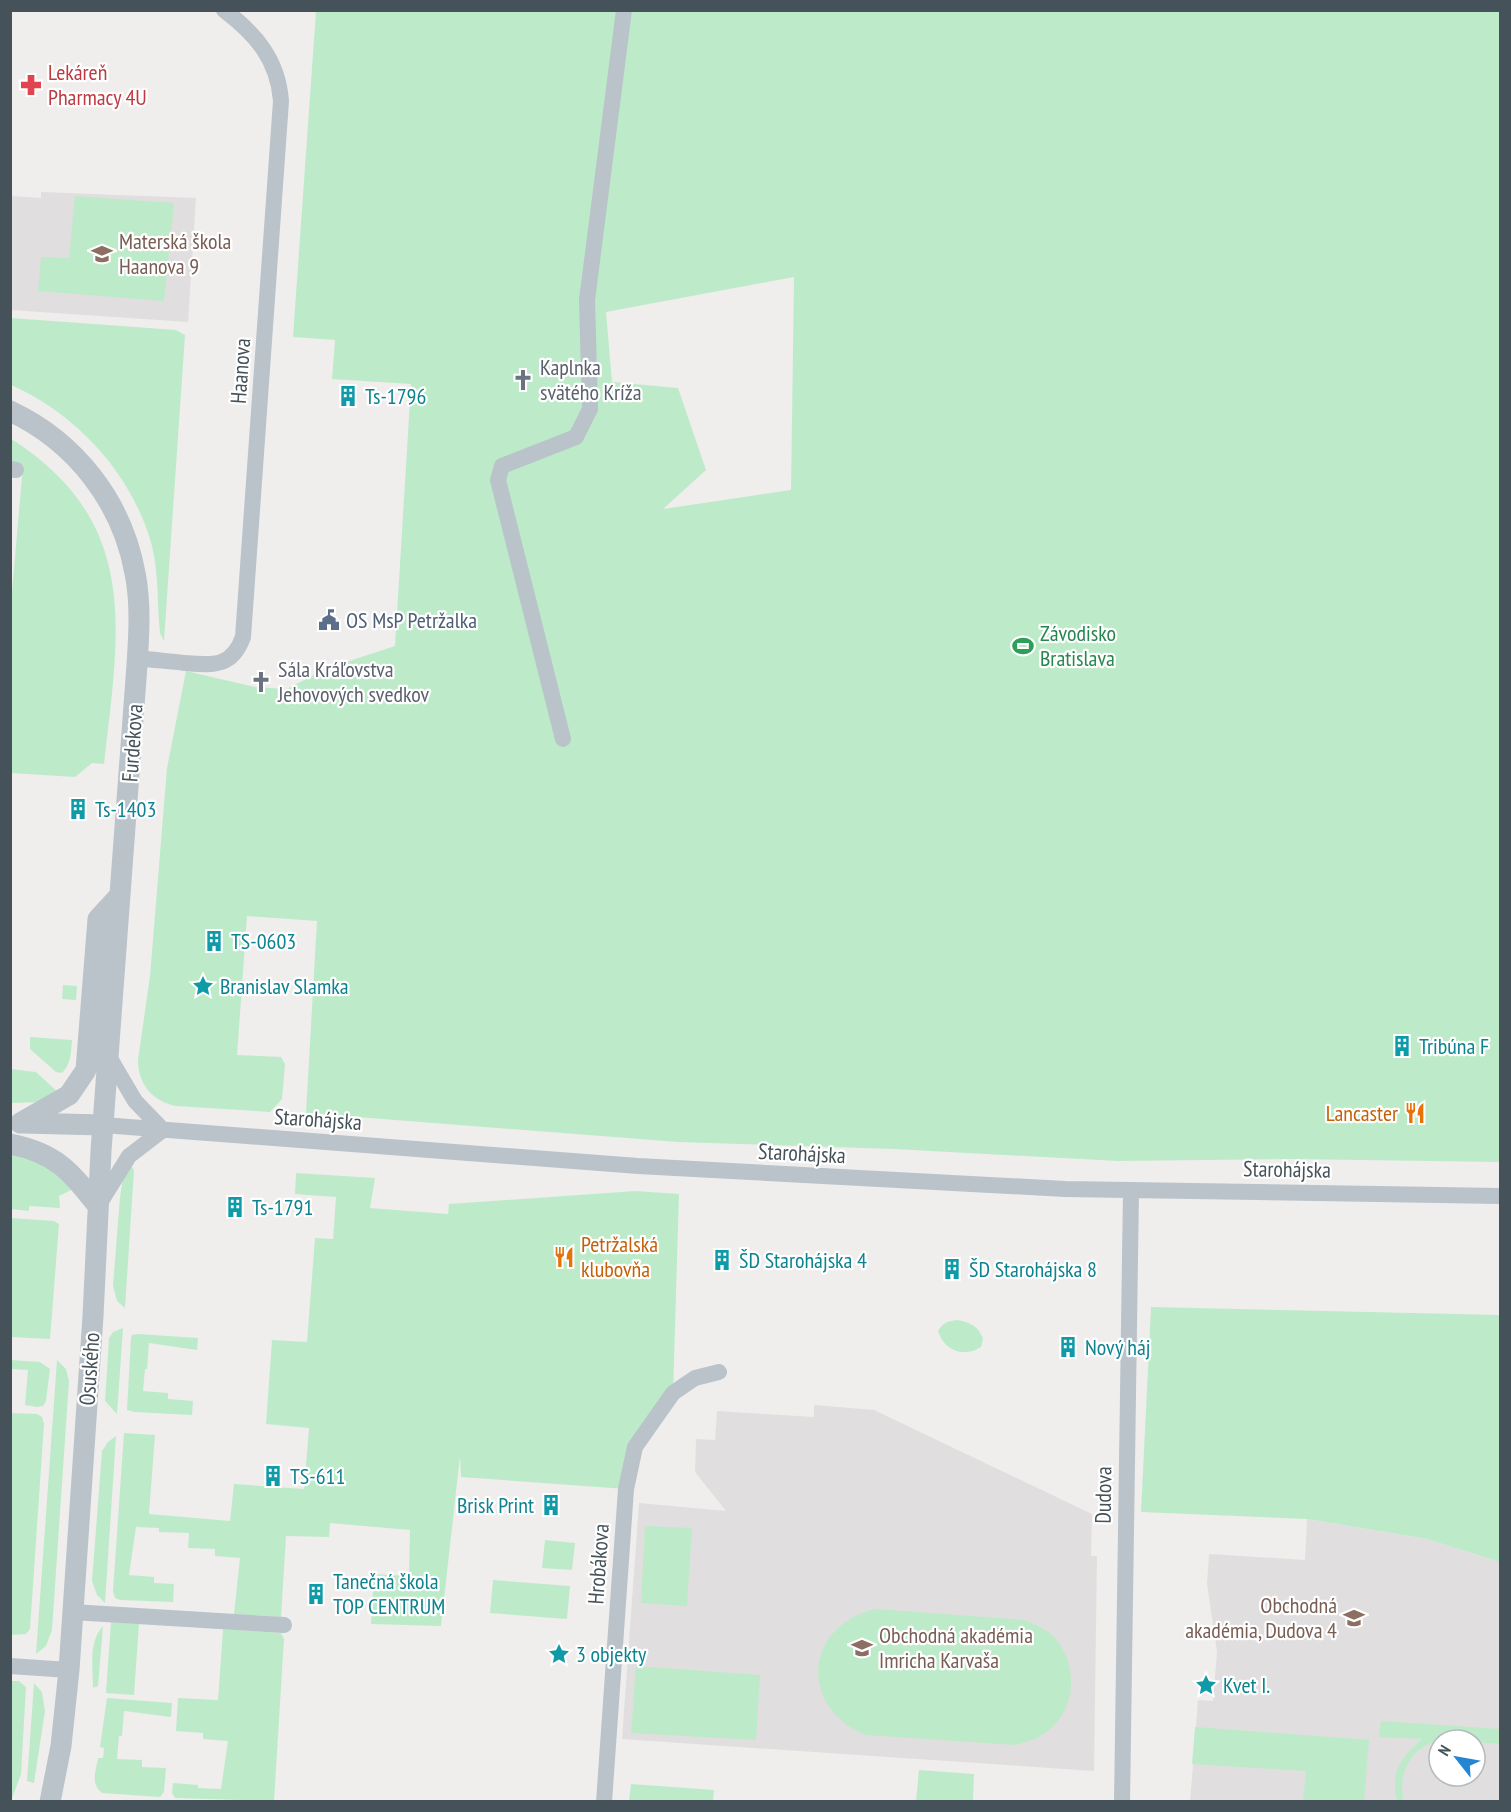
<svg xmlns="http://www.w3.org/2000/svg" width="1511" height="1812" font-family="'PT Sans Narrow',sans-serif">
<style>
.education{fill:#e0dede;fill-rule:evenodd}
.green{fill:#bdebc9;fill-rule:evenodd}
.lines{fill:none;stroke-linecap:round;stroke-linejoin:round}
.minor{stroke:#b9c3c9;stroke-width:16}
.tertiary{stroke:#b9c3c9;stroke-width:21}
.labels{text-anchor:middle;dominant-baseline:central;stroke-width:4.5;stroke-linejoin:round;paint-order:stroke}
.health-label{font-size:22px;fill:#be3a42;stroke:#fff;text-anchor:start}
.education-label{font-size:22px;fill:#785e54;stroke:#fff;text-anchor:start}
.worship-label{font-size:22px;fill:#5b616d;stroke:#fff;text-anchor:start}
.street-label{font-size:22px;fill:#465259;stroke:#fff}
.culture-label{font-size:22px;fill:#0d838f;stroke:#fff;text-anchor:start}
.service-label{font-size:22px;fill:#4e5e75;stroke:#fff;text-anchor:start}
.leisure-label{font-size:22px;fill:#27864d;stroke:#fff;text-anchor:start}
.food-label{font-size:22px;fill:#c56008;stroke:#fff;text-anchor:end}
</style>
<rect width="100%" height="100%" fill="#f0eded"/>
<path class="education" d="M41,192L196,198L188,322L11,310L10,196L41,198Z
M814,1405L874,1410L1092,1514L1091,1556H1097L1094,1771L622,1739L639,1503L726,1511L695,1472L696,1439L715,1440L717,1411L814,1417Z
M1307,1519L1427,1539L1500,1562V1801L1190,1802L1198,1700L1213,1701L1217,1652L1207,1584L1209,1554L1305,1560ZM1439,1740H1475V1776H1439Z"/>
<path class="green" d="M316,11H1500V1162L1290,1159L1118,1161L894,1149L678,1142L306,1113L317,921L247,916L237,1055L281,1057L285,1064L282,1099L270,1112L176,1106C152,1101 138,1084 138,1060L150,976L167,768L186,671L255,687L287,689L325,669L395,646L411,384L332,379L335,340L293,337ZM794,277L791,490L663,509L706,470L678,388L612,382L606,312Z
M75,196L174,203L164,301L38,291L41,257L69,258Z
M11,318L176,330L185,335L164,641L160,633C157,604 159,575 152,546C133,475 77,414 11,385Z
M10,438C142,522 119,630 104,764L92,763L75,777L11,773L10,615L23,465L11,464Z
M63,985L77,986L76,1000L62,999Z
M30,1037L72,1040C71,1053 71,1064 62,1073L56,1072L30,1049Z
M10,1069L36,1072L60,1094L42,1102L11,1103Z
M10,1149L64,1175L71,1190L59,1196L60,1208L29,1206V1211L11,1209Z
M132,1167L134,1170L125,1308L117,1301L113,1286L120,1197L123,1178L128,1168Z
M296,1173L375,1178L370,1208L448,1214L449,1204L635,1191L679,1194L673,1393L635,1447L626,1489L461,1477L460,1456L441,1626L371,1624L374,1574L409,1576L410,1530L330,1523L329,1537L286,1536L281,1617L234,1614L240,1558L215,1556V1549L188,1548L189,1533L159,1532V1528L136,1527L129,1575L154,1577V1583L174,1584L173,1602L120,1600L115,1598L113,1591L124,1433L155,1435L149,1514L230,1521L234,1484L304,1489L309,1428L266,1424L272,1340L307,1342L315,1238L333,1239L336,1197L295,1194Z
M11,1218L54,1221L59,1224L50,1339L11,1337Z
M1151,1307L1500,1315V1562L1427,1539L1307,1519L1141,1512Z
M957,1320C969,1322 979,1326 983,1339L981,1347C964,1358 944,1351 938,1331C943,1323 947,1321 957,1320Z
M123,1328L117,1414L105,1401L109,1338L113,1332Z
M138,1334L198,1338L197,1350L149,1343L147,1369H145L143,1391L168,1393V1399L193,1401L192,1415L134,1412L127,1410L131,1338L132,1335Z
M11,1360L40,1362L50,1369L46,1401L43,1406L37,1407L25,1405L28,1370L11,1369Z
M57,1360L66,1369L69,1381L52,1630L46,1646L36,1654Z
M10,1413L37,1414L42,1417L44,1424L30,1629L26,1634L10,1635Z
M116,1436L105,1603L97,1595L92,1581L102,1451L108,1442Z
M645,1526L692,1528L687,1606L641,1603Z
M545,1540L575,1543L572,1570L542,1568Z
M493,1580L570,1586L567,1619L490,1613Z
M875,1609L1024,1620C1034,1624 1044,1628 1052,1635C1080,1663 1077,1711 1045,1733C1036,1740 1025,1742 1015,1745L866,1735C798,1708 804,1626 875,1609Z
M111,1622L139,1624L134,1695L106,1693Z
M103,1626L98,1686L93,1688C93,1666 88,1643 103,1626Z
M223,1629L281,1633L284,1639L274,1801L175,1798L172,1793L173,1783L198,1785V1788L221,1789L228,1741L203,1739V1733L176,1731L178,1698L218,1700Z
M636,1666L760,1675L756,1740L631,1733Z
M11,1681H19L26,1687L21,1774L11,1801Z
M34,1683L42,1692L45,1711L34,1783L27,1781Z
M107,1698L172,1703L171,1717L124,1711L122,1736H119L117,1759L142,1760V1767L166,1768L164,1792L160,1797L102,1793C90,1783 96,1771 98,1758H103L104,1748L100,1747Z
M1381,1721L1500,1729V1744L1475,1742V1740C1463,1740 1448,1737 1437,1741C1410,1748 1397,1775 1404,1801H1397C1390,1771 1401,1758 1422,1739L1379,1737Z
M1195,1727L1369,1740L1364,1801H1303L1306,1771L1192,1764Z
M919,1770L974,1774L973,1801H916Z
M631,1784L714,1790L713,1801H629Z"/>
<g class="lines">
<path class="minor" d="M10,469L16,470
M138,658C153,660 169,661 185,663C212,665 232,668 243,637L281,101C278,60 256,34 224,10
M563,739L498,480L502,466L576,437L590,409L587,300L624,10
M108,1055L135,1101L163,1130
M103,1125L638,1166L1065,1189L1500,1196
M98,1206L129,1156L163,1130
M72,1612L284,1625
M10,1666L69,1670
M604,1802L626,1489L635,1447L673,1393L695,1378L719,1372
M1122,1802L1131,1190"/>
<path class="tertiary" d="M10,411C76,442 122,502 135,573C141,603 139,634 137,665L101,1151L93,1316L69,1670L61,1746L50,1802
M20,1123L69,1095L86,1070L98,919L120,895
M23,1123L103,1125
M10,1144C56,1153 70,1171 98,1206"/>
</g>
<defs>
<symbol id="pharmacy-bare" viewBox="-9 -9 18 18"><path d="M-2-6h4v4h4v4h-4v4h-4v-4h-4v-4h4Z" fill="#e0444e" stroke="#fff" stroke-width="2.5" paint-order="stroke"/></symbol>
<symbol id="school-bare" viewBox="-9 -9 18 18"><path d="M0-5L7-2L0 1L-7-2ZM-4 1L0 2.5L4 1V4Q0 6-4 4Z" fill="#8d6e63" stroke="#fff" stroke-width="2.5" paint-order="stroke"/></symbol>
<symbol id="church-bare" viewBox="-9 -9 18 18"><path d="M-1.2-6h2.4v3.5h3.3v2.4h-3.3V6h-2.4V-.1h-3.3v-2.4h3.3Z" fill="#6b7280" stroke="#fff" stroke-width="2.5" paint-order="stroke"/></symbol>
<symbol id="building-bare" viewBox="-9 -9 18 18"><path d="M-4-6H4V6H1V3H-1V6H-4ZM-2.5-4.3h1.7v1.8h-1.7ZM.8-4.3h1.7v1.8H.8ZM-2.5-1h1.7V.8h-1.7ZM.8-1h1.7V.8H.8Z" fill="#0f9aa8" stroke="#fff" stroke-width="2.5" paint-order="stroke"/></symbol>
<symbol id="civic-bare" viewBox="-9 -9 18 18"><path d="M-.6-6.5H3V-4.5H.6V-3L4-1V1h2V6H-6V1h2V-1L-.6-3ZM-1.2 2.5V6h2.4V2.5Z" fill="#5c6f8a" stroke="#fff" stroke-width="2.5" paint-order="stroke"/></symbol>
<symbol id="stadium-bare" viewBox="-9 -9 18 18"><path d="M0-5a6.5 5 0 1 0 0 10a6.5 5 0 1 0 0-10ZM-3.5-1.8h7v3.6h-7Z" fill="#2e9e5b" stroke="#fff" stroke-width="2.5" paint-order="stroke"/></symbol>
<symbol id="sight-bare" viewBox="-9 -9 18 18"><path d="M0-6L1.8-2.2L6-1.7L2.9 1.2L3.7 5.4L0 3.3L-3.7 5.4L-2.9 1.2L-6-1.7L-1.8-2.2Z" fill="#0f9aa8" stroke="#fff" stroke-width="2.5" paint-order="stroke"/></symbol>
<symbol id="restaurant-bare" viewBox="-9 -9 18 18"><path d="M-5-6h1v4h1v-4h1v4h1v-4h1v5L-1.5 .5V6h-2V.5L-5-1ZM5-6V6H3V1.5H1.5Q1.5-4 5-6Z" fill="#e8710a" stroke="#fff" stroke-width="2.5" paint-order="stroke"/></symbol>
</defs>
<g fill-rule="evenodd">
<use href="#pharmacy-bare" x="16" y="70" width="30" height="30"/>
<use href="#school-bare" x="87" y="239" width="30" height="30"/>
<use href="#church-bare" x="508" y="365" width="30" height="30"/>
<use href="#building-bare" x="333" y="381" width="30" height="30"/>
<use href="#civic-bare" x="314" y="605" width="30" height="30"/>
<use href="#stadium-bare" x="1008" y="631" width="30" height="30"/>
<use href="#church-bare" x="246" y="667" width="30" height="30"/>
<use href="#building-bare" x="63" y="794" width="30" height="30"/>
<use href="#building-bare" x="199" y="926" width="30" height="30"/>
<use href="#sight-bare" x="188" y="971" width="30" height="30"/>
<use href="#building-bare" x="1387" y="1031" width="30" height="30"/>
<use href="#restaurant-bare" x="1400" y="1098" width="30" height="30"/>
<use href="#building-bare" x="220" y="1192" width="30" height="30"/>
<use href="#restaurant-bare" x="549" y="1242" width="30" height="30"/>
<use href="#building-bare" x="707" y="1245" width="30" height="30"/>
<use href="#building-bare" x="937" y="1254" width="30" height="30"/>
<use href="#building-bare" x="1053" y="1332" width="30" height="30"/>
<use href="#building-bare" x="258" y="1461" width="30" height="30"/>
<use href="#building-bare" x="536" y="1490" width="30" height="30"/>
<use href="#building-bare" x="301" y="1579" width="30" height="30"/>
<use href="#school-bare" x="1339" y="1603" width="30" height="30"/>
<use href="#school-bare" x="847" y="1633" width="30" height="30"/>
<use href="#sight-bare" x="544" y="1639" width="30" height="30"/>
<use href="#sight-bare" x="1191" y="1670" width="30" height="30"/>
</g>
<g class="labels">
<g class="health-label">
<text x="48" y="72">Lekáreň<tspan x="48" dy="25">Pharmacy 4U</tspan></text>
</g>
<g class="education-label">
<text x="119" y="241">Materská škola<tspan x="119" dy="25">Haanova 9</tspan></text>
<text x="1337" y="1605" text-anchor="end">Obchodná<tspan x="1337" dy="25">akadémia, Dudova 4</tspan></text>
<text x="879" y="1635">Obchodná akadémia<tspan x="879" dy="25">Imricha Karvaša</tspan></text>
</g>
<g class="worship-label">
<text x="540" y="367">Kaplnka<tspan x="540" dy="25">svätého Kríža</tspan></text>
<text x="278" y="669">Sála Kráľovstva<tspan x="278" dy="25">Jehovových svedkov</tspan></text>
</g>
<g class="street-label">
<text transform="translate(240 371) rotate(-86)">Haanova</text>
<text transform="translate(132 743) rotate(-86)">Furdekova</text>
<text transform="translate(318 1119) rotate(4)">Starohájska</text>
<text transform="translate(802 1153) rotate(3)">Starohájska</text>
<text transform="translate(1287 1169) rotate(1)">Starohájska</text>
<text transform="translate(89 1369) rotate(-86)">Osuského</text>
<text transform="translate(1103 1495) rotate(-89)">Dudova</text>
<text transform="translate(598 1564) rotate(-86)">Hrobákova</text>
</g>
<g class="culture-label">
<text x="365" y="396">Ts-1796</text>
<text x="95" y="809">Ts-1403</text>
<text x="231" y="941">TS-0603</text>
<text x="220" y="986">Branislav Slamka</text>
<text x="1419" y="1046">Tribúna F</text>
<text x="252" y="1207">Ts-1791</text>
<text x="739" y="1260">ŠD Starohájska 4</text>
<text x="969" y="1269">ŠD Starohájska 8</text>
<text x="1085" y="1347">Nový háj</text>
<text x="290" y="1476">TS-611</text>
<text x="534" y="1505" text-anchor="end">Brisk Print</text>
<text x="333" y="1581">Tanečná škola<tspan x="333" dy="25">TOP CENTRUM</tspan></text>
<text x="576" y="1654">3 objekty</text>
<text x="1223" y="1685">Kvet I.</text>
</g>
<g class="service-label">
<text x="346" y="620">OS MsP Petržalka</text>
</g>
<g class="leisure-label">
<text x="1040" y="633">Závodisko<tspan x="1040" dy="25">Bratislava</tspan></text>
</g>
<g class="food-label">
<text x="1398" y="1113">Lancaster</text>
<text x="581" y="1244" text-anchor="start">Petržalská<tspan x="581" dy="25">klubovňa</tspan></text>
</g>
</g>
<rect width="1511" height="1812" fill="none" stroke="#465259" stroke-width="24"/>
<g transform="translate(1457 1758) rotate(301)"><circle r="28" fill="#ffffff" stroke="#b5babd" stroke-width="1.5"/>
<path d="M0-4.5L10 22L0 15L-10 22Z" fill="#2485d2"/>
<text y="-9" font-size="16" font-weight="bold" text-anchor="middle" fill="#465259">N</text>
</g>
</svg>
